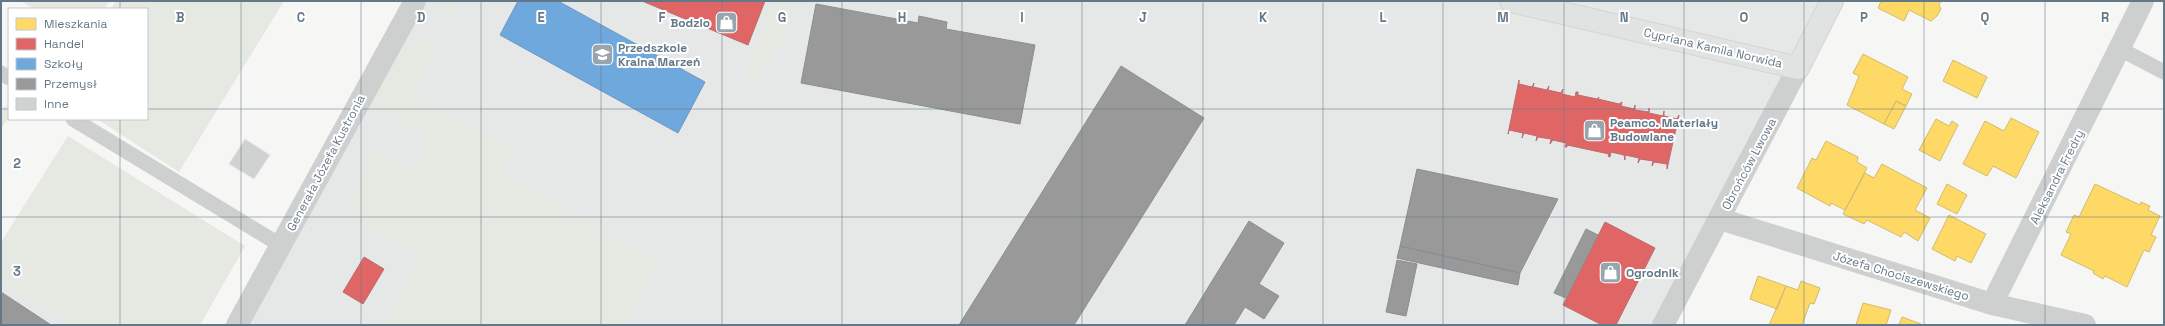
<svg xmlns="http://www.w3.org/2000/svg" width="2165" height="326" font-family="'Space Grotesk',sans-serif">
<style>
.built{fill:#e6e8e7}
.green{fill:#e6e9e2}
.homes{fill:#ffd966;stroke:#d0bc70}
.shops{fill:#e06666;stroke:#ba6c70}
.schools{fill:#6fa8dc;stroke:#6b9ac3}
.industry{fill:#999;stroke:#898f94}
.building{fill:#d0d2d2;stroke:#e5e5e4}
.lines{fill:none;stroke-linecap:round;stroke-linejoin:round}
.secondary-casing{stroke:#d3d4d4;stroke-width:24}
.lane{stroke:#cecfcf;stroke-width:15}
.street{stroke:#cecfcf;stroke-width:22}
.secondary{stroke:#e1e2e2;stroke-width:22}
.grid{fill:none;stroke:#637988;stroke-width:1;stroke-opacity:0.55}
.labels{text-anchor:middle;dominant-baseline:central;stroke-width:4;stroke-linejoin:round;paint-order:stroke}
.poi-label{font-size:12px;font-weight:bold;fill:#637988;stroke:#fff;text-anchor:start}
.street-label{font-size:12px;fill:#637988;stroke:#fff}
.grid-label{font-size:13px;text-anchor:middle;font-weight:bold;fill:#637988;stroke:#fff;stroke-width:4;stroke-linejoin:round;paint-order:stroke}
</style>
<rect width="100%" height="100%" fill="#f6f6f4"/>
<path class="built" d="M415,1H1832L1663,325H237Z
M1,280L70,325H1Z"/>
<path class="green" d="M21,1H109L105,9H34Z
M116,1H284L179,172L97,119H147V9H111Z
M428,1H458L448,18L435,11Z
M775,1H803L757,82L746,76Z
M1709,1H1749L1738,7Z
M422,38L435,49L411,94L517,151L503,176L658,259L622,325H381L421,259L342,212L378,150L412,169L429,136L384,111L369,109L357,122C372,97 392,46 422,38Z
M5,106L9,109V117L1,129V111Z
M68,136L245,246L200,325H70L1,280V242Z"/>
<path class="homes" d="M1881,1H1941L1939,5L1941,9L1937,16L1931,21L1909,10L1904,21L1878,8Z
M1863,54L1908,77L1902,89L1912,94L1906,106L1896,101L1884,124L1847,105L1859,76L1853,73Z
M1953,60L1987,77L1977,98L1943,81Z
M1896,101L1906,106L1894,129L1884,124Z
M2011,118L2039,132L2016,178L1993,166L1987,176L1963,164L1985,121L2004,131Z
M1936,119L1949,126L1952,121L1958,125L1940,161L1919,150Z
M1826,141L1858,157L1857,162L1867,168L1845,210L1831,203L1830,206L1797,188L1812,158L1816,160Z
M1882,164L1927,188L1915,210L1930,218L1918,241L1904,232L1901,237L1867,220L1864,224L1843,214L1865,173L1874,178Z
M1947,184L1967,195L1957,214L1937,204Z
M2095,184L2140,205L2141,202L2150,206L2148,210L2160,216L2151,235L2156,237L2149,252L2144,250L2127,287L2105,276L2103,279L2093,273L2094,271L2061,255L2071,234L2066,232L2074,215L2079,217Z
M1949,215L1986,234L1971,263L1957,256L1955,261L1932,249Z
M1758,276L1786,286L1777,309L1750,299Z
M1801,281L1820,288L1814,304L1810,303L1802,325H1769L1786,286L1798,290Z
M1863,303L1891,310L1886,325H1856Z
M1902,317L1921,324L1920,325H1899Z"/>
<path class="shops" d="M642,1H765L748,45Z
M1519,80V84L1532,87L1534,83L1533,87L1547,90L1549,86L1548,90L1561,93L1563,89L1562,94L1575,97L1576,92H1578V95L1597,99L1599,97L1598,99L1619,104L1622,102L1621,106L1634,109L1635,105V110L1649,112V108V113L1663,116L1664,111V116L1677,119L1679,115L1667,169V164L1654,162L1652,166L1653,161L1640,159L1638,163L1639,158L1625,155V160L1624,155L1611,152L1610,157L1608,156L1609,154L1567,145V147H1565L1566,143L1553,140L1550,144L1551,139L1538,137L1536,141L1537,136L1524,133L1522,138L1523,133L1509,130L1508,134Z
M1605,222L1655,248L1616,325H1602L1563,305Z
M364,257L384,269L363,304L343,292Z"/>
<path class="schools" d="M518,1H558L705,82L678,133L500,35Z"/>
<path class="industry" d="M816,4L918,23L919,16L947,22L946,29L1035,45L1020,124L801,83Z
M1121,66L1204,118L1074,325H959Z
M1417,169L1558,199L1520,273L1400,246Z
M1249,221L1284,243L1259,284L1279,296L1264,319L1245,307L1234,325H1185Z
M1586,229L1598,235L1566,298L1554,293Z
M1400,246L1520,273L1518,285L1397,258Z
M1397,260L1417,264L1406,316L1386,312Z
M1,292L51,325H1Z"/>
<path class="building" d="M245,139L270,155L254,179L229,164Z"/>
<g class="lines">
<defs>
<path id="secondary" d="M1511,1L1798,68L1832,1"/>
</defs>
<use href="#secondary" class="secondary-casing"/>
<path class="lane" d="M2120,49L2164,72
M1,73L9,78
M73,119L282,246"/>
<path class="street" d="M1720,219L1992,304L2085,325
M1992,304L2143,1
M237,325L415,1
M1663,325L1798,68"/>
<use href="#secondary" class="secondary"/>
</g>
<path class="grid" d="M120,1V9M241,1V325M361,1V325M481,1V325M601,1V325M722,1V325M842,1V325M962,1V325M1082,1V325M1203,1V325M1323,1V325M1443,1V325M1564,1V325M1684,1V325M1804,1V325M1924,1V325M2045,1V325M1,109H9M147,109H2164M120,119V325M1,217H2164"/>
<defs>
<symbol id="shop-square" viewBox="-11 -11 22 22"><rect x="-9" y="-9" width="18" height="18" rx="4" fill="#96a5ae" stroke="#fff"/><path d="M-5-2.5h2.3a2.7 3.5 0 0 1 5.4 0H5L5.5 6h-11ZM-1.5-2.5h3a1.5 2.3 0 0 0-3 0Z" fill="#fff"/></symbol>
<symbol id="school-square" viewBox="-11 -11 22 22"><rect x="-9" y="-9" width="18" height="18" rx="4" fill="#96a5ae" stroke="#fff"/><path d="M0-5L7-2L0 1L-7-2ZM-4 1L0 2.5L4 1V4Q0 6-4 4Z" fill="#fff"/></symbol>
</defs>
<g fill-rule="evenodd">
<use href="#shop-square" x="714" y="10" width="25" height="25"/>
<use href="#school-square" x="590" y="42" width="25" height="25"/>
<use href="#shop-square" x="1582" y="118" width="25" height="25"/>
<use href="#shop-square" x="1598" y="260" width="25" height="25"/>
</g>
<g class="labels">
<g class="poi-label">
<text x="710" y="23" text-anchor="end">Bodzio</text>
<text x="618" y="48">Przedszkole<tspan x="618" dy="14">Kraina Marzeń</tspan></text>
<text x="1610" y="123">Peamco. Materiały<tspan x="1610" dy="14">Budowlane</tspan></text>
<text x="1626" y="273">Ogrodnik</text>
</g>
<g class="street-label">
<text transform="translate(1713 48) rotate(13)">Cypriana Kamila Norwida</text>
<text transform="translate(326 163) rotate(-62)">Generała Józefa Kustronia</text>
<text transform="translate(1749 164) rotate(-62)">Obrońców Lwowa</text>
<text transform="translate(2057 177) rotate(-63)">Aleksandra Fredry</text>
<text transform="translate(1901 276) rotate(17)">Józefa Chociszewskiego</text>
</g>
</g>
<g class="grid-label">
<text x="180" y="22">B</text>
<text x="301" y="22">C</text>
<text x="421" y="22">D</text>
<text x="541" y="22">E</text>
<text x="662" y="22">F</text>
<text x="782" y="22">G</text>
<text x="902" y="22">H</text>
<text x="1022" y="22">I</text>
<text x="1143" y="22">J</text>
<text x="1263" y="22">K</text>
<text x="1383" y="22">L</text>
<text x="1503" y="22">M</text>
<text x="1624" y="22">N</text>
<text x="1744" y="22">O</text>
<text x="1864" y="22">P</text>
<text x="1985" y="22">Q</text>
<text x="2105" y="22">R</text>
<text x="17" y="168">2</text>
<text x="17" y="276">3</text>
</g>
<rect width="2165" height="326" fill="none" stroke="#637988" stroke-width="4"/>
<rect x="8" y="8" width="140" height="112" fill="#ffffff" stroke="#c1c9cf"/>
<rect x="16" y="18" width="20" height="12" fill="#ffd966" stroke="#c1c9cf"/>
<text x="44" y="28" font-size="12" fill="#637988">Mieszkania</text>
<rect x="16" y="38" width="20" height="12" fill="#e06666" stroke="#c1c9cf"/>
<text x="44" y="48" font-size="12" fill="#637988">Handel</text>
<rect x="16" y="58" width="20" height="12" fill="#6fa8dc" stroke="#c1c9cf"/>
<text x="44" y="68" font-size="12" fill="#637988">Szkoły</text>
<rect x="16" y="78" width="20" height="12" fill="#999999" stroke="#c1c9cf"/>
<text x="44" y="88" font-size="12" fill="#637988">Przemysł</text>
<rect x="16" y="98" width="20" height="12" fill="#d0d2d2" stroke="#c1c9cf"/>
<text x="44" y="108" font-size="12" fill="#637988">Inne</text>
</svg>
